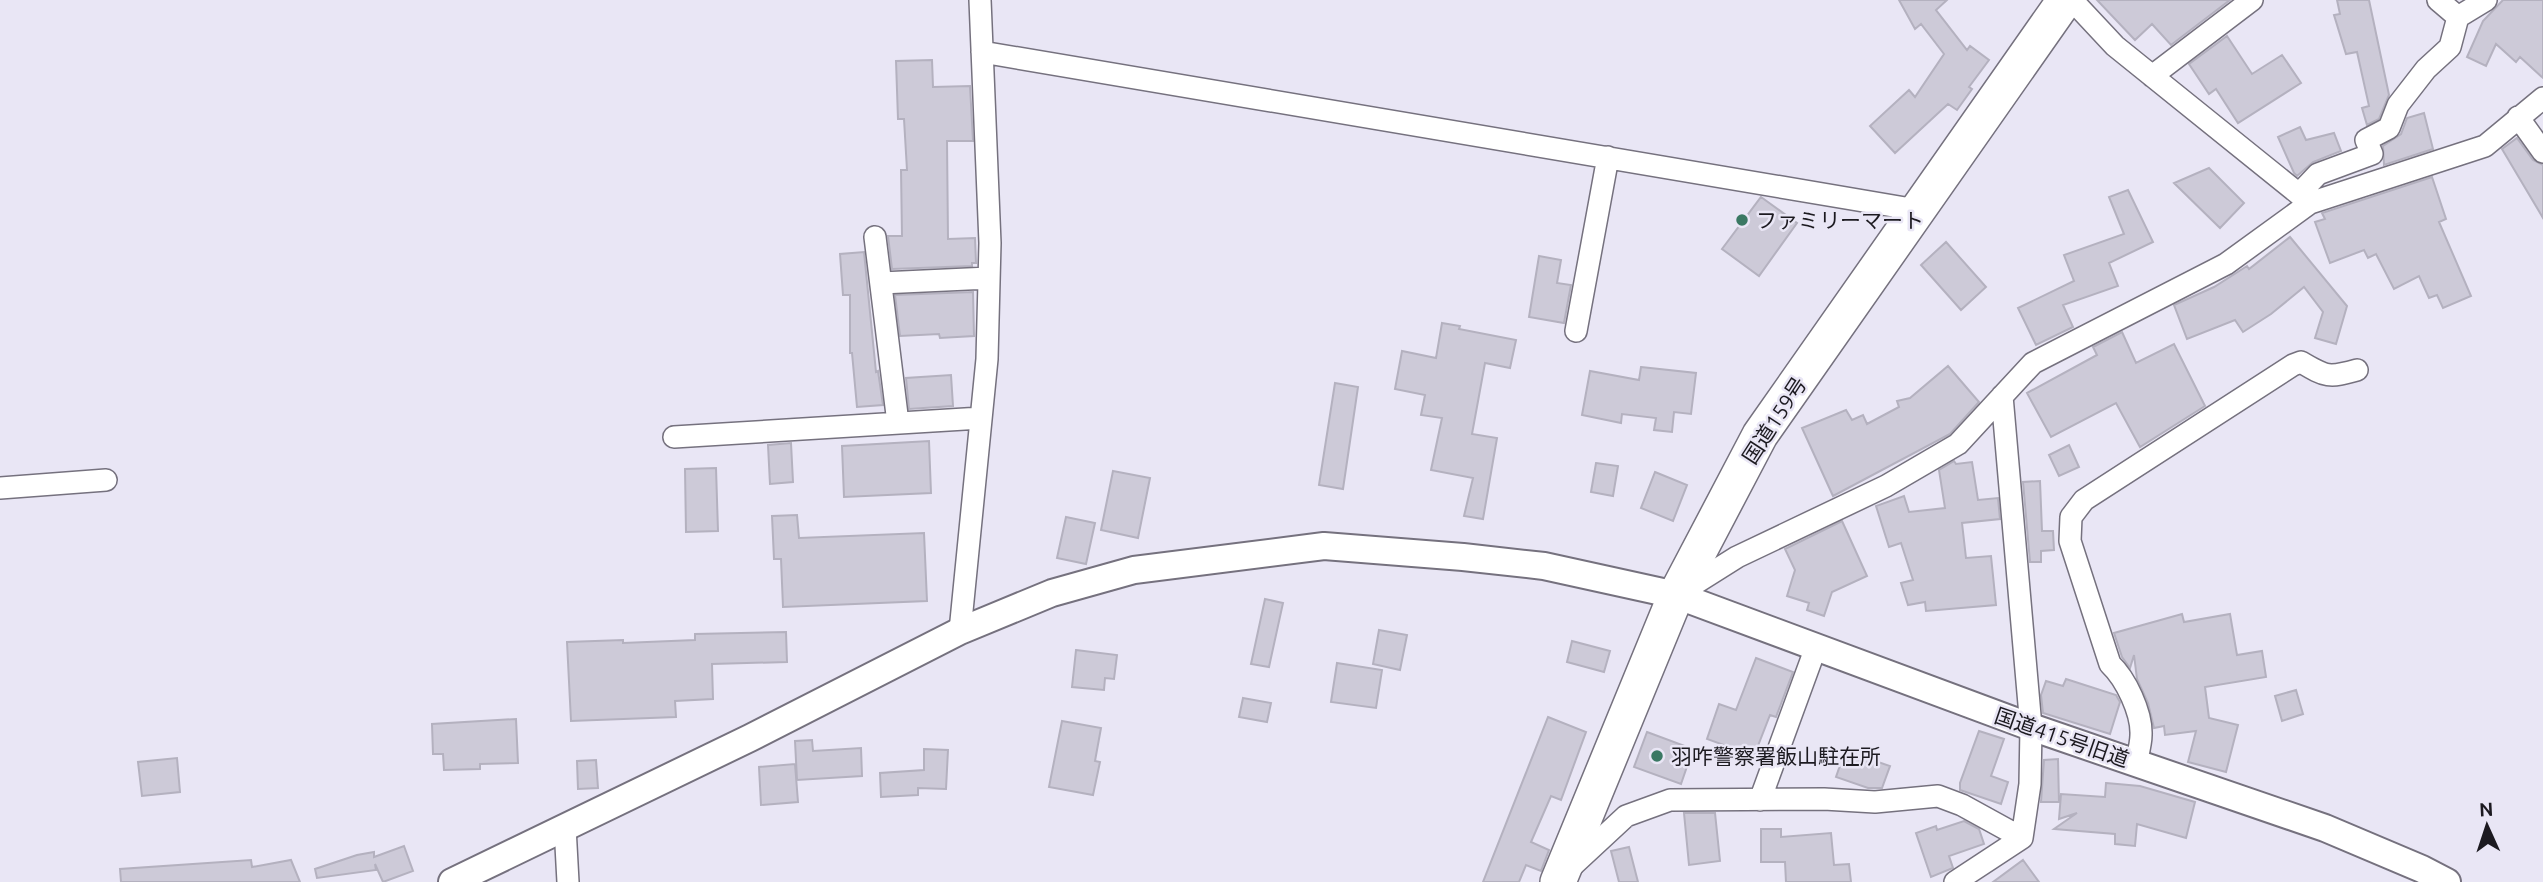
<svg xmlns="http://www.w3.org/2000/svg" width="2543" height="882" font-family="Ubuntu,'Noto Sans JP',sans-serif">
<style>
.building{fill:#cdcad8;stroke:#b4b1bf;stroke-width:2}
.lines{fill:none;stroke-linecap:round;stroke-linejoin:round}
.minor-casing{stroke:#75717e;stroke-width:24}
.tertiary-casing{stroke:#75717e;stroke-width:30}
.trunk-casing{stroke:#75717e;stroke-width:38}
.minor{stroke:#fff;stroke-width:21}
.tertiary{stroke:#fff;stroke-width:26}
.trunk{stroke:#fff;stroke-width:35}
.poi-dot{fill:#3a7863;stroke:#e9e6f5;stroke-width:2.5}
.labels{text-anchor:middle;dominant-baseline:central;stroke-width:5;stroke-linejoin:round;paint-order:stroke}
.poi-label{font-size:21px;fill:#1c1a20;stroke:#e9e6f5;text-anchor:start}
.street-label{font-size:21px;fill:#1c1a20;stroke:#e9e6f5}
</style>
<rect width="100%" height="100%" fill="#e9e6f5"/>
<path class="building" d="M1899,0H1947L1936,10L1967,50L1970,46L1989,60L1969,87L1972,89L1957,110L1948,104L1895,153L1870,126L1909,90L1915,97L1944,54L1921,24L1915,29Z
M2097,0H2230L2171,45L2152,24L2135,40Z
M2337,0H2369L2389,95L2379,119L2367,125L2362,108L2369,106L2357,52L2346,54L2334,15L2340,14Z
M2503,0H2543V78L2520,57L2516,62L2496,44L2486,66L2467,57L2483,21Z
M2227,36L2252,74L2282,55L2301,83L2238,123L2216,89L2209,94L2189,64Z
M932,60L933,87L970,86L973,141H947L948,239L975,238L976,263H972V266L892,269L888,236H902L901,170H907L904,119H898L896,61Z
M2424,113L2433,149L2384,165L2383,146L2401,134L2407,118Z
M2300,127L2306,140L2334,133L2341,151L2313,162L2297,176L2294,173L2278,137Z
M2517,138L2533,160L2543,165V218L2502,149Z
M2209,168L2244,203L2220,228L2174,183Z
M2432,177L2446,219L2439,222L2471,296L2443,308L2437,295L2429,298L2419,276L2394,289L2376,254L2368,258L2364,250L2330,263L2315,222L2325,219L2322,213Z
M2128,190L2153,242L2109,263L2118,286L2063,305L2073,327L2036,345L2018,308L2074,281L2064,255L2124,234L2109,197Z
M1761,197L1797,223L1759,276L1722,249Z
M2290,237L2347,306L2336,344L2315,338L2323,312L2304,287L2271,314L2243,332L2235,320L2187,339L2174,305L2214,287L2247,266L2249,269Z
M1946,242L1986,287L1961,310L1921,265Z
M864,252L876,372L878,371L883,405L857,407L852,353H850V295H843L840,254Z
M1539,256L1561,260L1557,283L1571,285L1564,323L1529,317Z
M973,292L974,336L940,338L939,334L900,336L895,295Z
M1442,323L1460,326L1459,329L1516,340L1510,368L1485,363L1472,434L1497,438L1483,519L1464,516L1473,478L1431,470L1442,418L1421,415L1425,395L1395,389L1402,351L1436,358Z
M2122,332L2136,363L2174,344L2205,406L2140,447L2116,403L2051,437L2027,393L2097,355L2093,347Z
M1948,366L1979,402L1950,434L1833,496L1802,428L1846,410L1852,420L1863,415L1867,424L1899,407L1897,401L1910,398Z
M1641,367L1696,373L1691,414L1674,412L1672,432L1654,430L1656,418L1622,414L1621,423L1582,415L1590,371L1639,380Z
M951,375L953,406L909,409L906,378Z
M1335,383L1358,387L1343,489L1319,485Z
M929,441L931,493L844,497L842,446Z
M791,443L793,482L770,484L768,445Z
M2069,445L2079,467L2059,476L2049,455Z
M1954,461L1956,464L1972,462L1978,500L1998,498L2000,519L1962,523L1966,558L1991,556L1996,605L1926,611L1925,602L1908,605L1901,583L1913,580L1901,543L1889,547L1876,506L1904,496L1909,512L1945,508L1939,470Z
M1596,463L1618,466L1613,496L1591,492Z
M716,468L718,531L686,532L685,469Z
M1113,471L1150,478L1138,538L1101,530Z
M1655,472L1687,485L1673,521L1641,508Z
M2040,481L2042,531H2053L2054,550L2041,551V562H2030L2023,482Z
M797,515L799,538L924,533L927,601L783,607L781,559H774L772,516Z
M1066,517L1095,523L1086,564L1057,558Z
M1842,521L1867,576L1832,592L1824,616L1807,610L1809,603L1787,596L1795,570L1785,549Z
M1265,599L1283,603L1269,667L1251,664Z
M2182,614L2184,622L2230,614L2237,655L2262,651L2266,677L2205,687L2209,718L2238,725L2226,772L2188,762L2196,731L2165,735L2164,726L2154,728L2148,703L2137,679L2134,655L2130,668L2122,657L2114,633Z
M1379,630L1407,635L1400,670L1373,664Z
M786,632L787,662L712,664L713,699L675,701L676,717L571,721L567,642L623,640V643L695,640V634Z
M1572,641L1610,651L1604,672L1567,662Z
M1076,650L1117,655L1114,679L1105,678L1104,690L1072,687Z
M1756,658L1793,672L1776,717L1770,715L1754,756L1707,739L1719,704L1736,710Z
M1337,663L1382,670L1376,708L1331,702Z
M2066,679L2116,695L2120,702L2110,734L2043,713L2041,695L2046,681L2063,686Z
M2296,690L2303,714L2282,721L2275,696Z
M1243,698L1271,703L1267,722L1239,717Z
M1548,717L1586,732L1561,800L1551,796L1531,842L1549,850L1541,871L1526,865L1519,882H1483Z
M516,719L518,763L480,764V769L444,770L443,754H433L432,724Z
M1062,721L1101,728L1095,761L1100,762L1093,795L1049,787Z
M1979,731L2004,739L1991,776L2008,782L2001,804L1960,790V783Z
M1647,732L1693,749L1681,784L1634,767Z
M812,740L813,751L861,748L862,776L797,780L795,741Z
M924,749L948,750L946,789L918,788V795L881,797L880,773L924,770Z
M1845,751L1890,766L1882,788H1868L1836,777Z
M177,758L180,792L142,796L138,762Z
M2058,759L2059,802H2041L2044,760Z
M596,760L598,788L578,789L577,761Z
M795,764L798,802L761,805L759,767Z
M2106,783L2140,786L2195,802L2186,838L2137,824L2135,846L2115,844V834L2054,829L2077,813L2059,819L2061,794L2105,797Z
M1684,813H1715L1720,861L1689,865Z
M1964,821L1979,829L1984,844L1949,856L1953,868L1931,877L1916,833L1936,826L1937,830Z
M1761,829H1781V837L1831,833L1834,865L1849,864L1851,882H1786L1785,862H1761Z
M404,846L413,871L383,882L375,864L376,870L317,878L315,869L357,855L374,852V857Z
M1629,847L1638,882H1619L1611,851Z
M251,860L252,867L291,860L300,882H121L120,869Z
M2023,860L2039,882H1993Z"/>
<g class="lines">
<defs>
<path id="minor" d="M2072,0L2115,46L2310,203
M2438,0L2458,17L2486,0
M982,52L1917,210
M2152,76L2252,0
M2518,117L2543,152
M2299,194L2318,174L2372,154L2366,140L2389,128L2398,105L2426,69L2450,47L2458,17
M875,237L898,423
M881,283L989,278
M1576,331L1608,157
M674,437L981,418
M0,488L106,480
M1683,591L1737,557L1886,486L1958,444L2033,363L2226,264L2310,203L2485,146L2543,98
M960,631L987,359L990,243L980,0
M2136,763C2138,754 2141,744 2141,735C2142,713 2126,679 2110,664L2070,541L2071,517L2084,500L2293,365L2301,362C2326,377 2329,378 2357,370
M1760,800L1816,647
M565,827L568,882
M1571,867L1626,816L1670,800L1824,799L1875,802L1938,796L1962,805L2022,838
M1955,882L2022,838L2030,784L2031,727L2002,396"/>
<path id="tertiary" d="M452,882L750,738L960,631L1052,593L1134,570L1324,546L1463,557L1544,566L1676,595L2031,727L2325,828L2422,869L2447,882"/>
<path id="trunk" d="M1558,882L1676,595L1760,435L2065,0"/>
</defs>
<use href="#minor" class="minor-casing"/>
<use href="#tertiary" class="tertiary-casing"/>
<use href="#trunk" class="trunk-casing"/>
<use href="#minor" class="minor"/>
<use href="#tertiary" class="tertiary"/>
<use href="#trunk" class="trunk"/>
</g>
<g class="poi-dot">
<circle cx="1742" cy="220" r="7"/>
<circle cx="1657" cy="756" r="7"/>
</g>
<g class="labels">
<g class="poi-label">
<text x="1756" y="220">ファミリーマート</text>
<text x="1671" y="756">羽咋警察署飯山駐在所</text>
</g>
<g class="street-label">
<text transform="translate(1774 420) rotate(-57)">国道159号</text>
<text transform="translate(2062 737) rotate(19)">国道415号旧道</text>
</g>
</g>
<g transform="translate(2487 826) rotate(357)" stroke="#e9e6f5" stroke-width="5" paint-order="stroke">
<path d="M0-5L12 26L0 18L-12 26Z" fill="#1c1a20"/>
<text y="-10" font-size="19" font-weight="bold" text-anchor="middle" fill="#1c1a20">N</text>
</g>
</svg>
